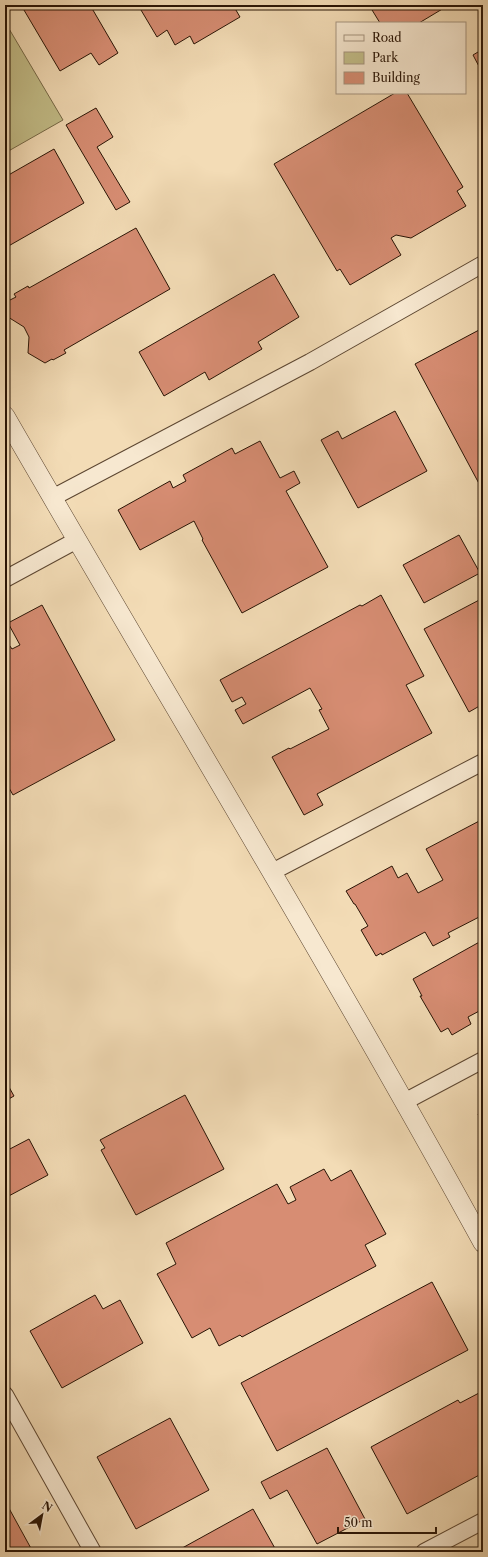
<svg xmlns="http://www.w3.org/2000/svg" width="488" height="1557" font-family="'Libre Caslon Text',serif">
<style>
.green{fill:#c3be89;stroke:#766947}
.building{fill:#d78d73;stroke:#291405}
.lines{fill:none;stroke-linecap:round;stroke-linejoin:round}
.minor-casing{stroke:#5c4631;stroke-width:18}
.tertiary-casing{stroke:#5c4631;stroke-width:20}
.minor{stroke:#f7e8d0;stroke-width:16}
.tertiary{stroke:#f7e8d0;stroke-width:19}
</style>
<rect width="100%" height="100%" fill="#f3dcb6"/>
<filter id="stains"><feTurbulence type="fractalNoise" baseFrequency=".005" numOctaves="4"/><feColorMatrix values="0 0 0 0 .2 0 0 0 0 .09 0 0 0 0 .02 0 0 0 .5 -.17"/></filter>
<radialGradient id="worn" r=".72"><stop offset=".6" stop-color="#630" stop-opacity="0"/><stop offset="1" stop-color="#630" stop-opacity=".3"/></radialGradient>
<path class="green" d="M5,22L63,120L5,153Z"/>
<path class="building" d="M21,5H90L118,53L99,65L91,53L60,71Z
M138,5H233L240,17L194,44L190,36L175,45L167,30L157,37Z
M369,5H449L419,23H380Z
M483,49V74L473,55Z
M395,93H407L463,187L457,191L466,206L411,238L396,235L391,238L401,255L350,285L340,269L337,271L274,164Z
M96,108L113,137L97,147L130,202L116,210L66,125Z
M54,149L84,203L5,248V177Z
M136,228L170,289L64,350L66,353L53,360L52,359L45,363L28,353L29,337L24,327L8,317V301L16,297L14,294L28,286L29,288Z
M274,274L299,317L258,342L262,349L209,380L205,372L164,396L139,352Z
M479,330L483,338V491L415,364Z
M395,411L427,471L358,508L321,440L338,431L342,439Z
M260,441L280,478L294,471L300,483L286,491L328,567L242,613L202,540L203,539L194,521L140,550L118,510L170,481L173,488L186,481L183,475L232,448L235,454Z
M459,535L480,573L424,603L403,565Z
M381,595L424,676L406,685L432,733L317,794L323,805L304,815L272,757L289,748L290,749L329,729L319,710L322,709L310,688L243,724L235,710L246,704L242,697L232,702L220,680L360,605L362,606Z
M483,598V704L469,712L424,629Z
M42,605L115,740L13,795L5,781V639L12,649L20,645L8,623Z
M483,819V915L448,933L450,937L433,946L425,932L382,955L381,953L376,956L361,930L368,926L355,904H354L346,891L392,866L398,878L407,873L418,893L443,880L426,849Z
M483,940V1009L468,1017L471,1024L452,1035L448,1028L441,1032L420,996H422L413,979Z
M5,1080L14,1096L5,1101Z
M185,1095L224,1169L136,1215L101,1150L105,1148L100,1140Z
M483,1112V1124L478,1114Z
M29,1139L48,1175L5,1198V1155L8,1153L6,1151Z
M324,1169L331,1181L351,1170L386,1234L365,1245L376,1266L242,1337L240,1335L219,1346L210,1328L192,1338L157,1274L176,1264L166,1243L277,1184L288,1204L296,1200L290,1187Z
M432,1282L468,1350L277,1451L241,1383Z
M95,1295L103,1309L120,1300L143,1343L62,1388L30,1331Z
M479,1393L483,1399V1473L407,1514L371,1447L458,1400L460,1403Z
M170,1418L209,1490L136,1529L97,1457Z
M327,1448L365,1519L317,1544L287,1490L270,1499L261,1482Z
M5,1501L33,1552H5Z
M253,1509L277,1552H175Z"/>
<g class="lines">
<defs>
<path id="minor" d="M52,498L310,362L483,264
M5,579L77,540
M272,872L483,762
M404,1102L483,1060
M5,1395L93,1552
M424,1552L483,1521"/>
<path id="tertiary" d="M5,416C164,692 330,964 483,1243"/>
</defs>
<use href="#minor" class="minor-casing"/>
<use href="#tertiary" class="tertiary-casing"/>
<use href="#minor" class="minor"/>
<use href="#tertiary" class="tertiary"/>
</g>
<rect width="488" height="1557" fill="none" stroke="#f3dcb6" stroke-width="20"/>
<rect x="6" y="6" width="476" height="1545" fill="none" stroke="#291405" stroke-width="2"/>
<rect x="10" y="10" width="468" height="1537" fill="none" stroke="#291405"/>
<rect x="336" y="22" width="130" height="72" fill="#f7e8d0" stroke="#a5937f"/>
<rect x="344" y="35" width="20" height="6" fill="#f7e8d0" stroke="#a5937f"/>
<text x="372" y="42" font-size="12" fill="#291405">Road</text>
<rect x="344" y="52" width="20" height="12" fill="#c3be89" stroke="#a5937f"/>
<text x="372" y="62" font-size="12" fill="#291405">Park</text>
<rect x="344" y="72" width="20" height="12" fill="#d78d73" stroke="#a5937f"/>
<text x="372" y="82" font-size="12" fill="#291405">Building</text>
<g transform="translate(42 1515) rotate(32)" stroke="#f7e8d0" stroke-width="3" paint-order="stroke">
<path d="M0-3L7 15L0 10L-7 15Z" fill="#291405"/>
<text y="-6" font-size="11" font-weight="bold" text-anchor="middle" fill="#291405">N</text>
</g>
<path d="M338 1527v6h98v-6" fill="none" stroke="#291405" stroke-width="2"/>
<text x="344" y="1527" font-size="12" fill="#291405" stroke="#f7e8d0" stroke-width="3" paint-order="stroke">50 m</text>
<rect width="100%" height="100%" filter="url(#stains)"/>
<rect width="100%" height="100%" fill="url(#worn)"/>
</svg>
